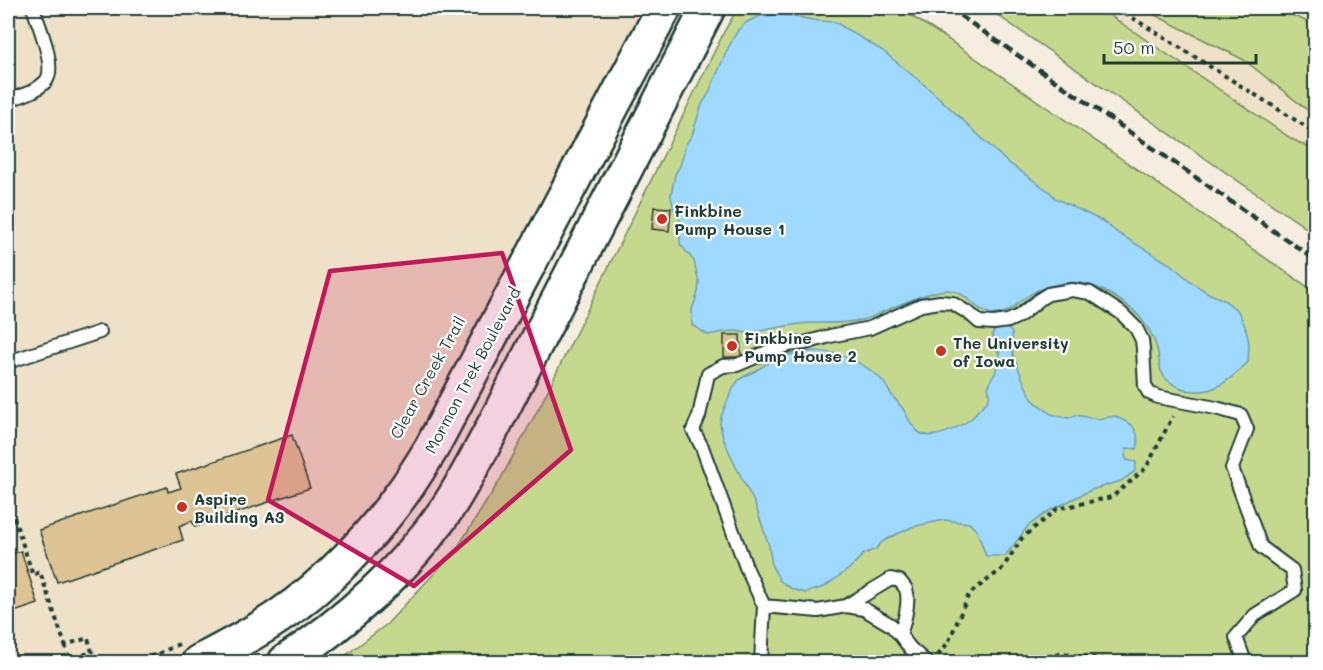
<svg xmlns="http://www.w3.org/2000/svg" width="1323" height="670" font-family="Mali,sans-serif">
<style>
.built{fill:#eee1c8}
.green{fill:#c5d98e;stroke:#728b61;stroke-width:1.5}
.water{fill:#9fd9ff;stroke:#6c9bae;stroke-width:1.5}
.building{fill:#dec494;stroke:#1f3d34;stroke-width:1.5}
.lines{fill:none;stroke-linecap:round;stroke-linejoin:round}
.service-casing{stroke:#1f3d34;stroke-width:16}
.secondary-casing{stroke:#1f3d34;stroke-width:38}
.path{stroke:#1f3d34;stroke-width:4;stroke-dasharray:4.5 4.5;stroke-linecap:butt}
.service{stroke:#fff;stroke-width:12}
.secondary{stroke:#fff;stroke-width:33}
.rail{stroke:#1f3d34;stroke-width:4.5;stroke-dasharray:9 4.5;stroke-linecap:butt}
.marked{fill:#c2185b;fill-opacity:0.2;stroke:#c2185b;stroke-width:4.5;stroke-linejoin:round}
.poi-dot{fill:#c8321e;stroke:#fff;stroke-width:2}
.labels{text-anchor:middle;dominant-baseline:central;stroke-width:4.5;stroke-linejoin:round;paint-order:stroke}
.poi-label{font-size:16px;font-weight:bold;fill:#1f3d34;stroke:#fff;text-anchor:start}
.street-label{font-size:16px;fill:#1f3d34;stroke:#fff}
</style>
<rect width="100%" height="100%" fill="#f5eddf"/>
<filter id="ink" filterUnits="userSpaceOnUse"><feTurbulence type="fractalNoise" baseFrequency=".0167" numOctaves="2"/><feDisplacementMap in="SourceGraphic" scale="12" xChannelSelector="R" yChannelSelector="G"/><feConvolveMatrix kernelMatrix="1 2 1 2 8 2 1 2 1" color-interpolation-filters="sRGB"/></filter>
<g filter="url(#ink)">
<path class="built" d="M8,8H651L402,476L316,572L214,642L171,662H8Z
M994,8H1315V227Z"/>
<path class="green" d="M738,8H899L943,36L1315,292V662H337L387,624L456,550L500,480L542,402L725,30Z
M987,8H1099L1292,139L1315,151V234Z
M1141,8H1258L1292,15L1315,25V116L1244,60Z"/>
<path class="water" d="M779,14L819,21L835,22L883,51L934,93L1006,161L1050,192L1055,198L1102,221L1119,234L1170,264L1194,284L1208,293L1224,300L1238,311L1244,324L1247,333L1249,344L1248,362C1230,381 1208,399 1181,388C1173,385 1164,379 1161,371C1159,365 1159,358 1158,353C1156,342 1149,329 1142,320C1133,307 1106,290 1090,285C1070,279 1041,285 1025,298C1016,304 1010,313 998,314C977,317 967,289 947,290C928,291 900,305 882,312C875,315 869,319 861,320C845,324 828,323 811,323C790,324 769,330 748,333C743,333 740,331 735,331C726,331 716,334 708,335L692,325V310L698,292L699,282L694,261L680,244V221L674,210L671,196L675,174L680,166L686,144L692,135L702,104L708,95L727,50L738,30L747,22L760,16Z
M1002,327L1008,329L1012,333L1013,355L1025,385L1033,400L1051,414L1068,418L1076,415L1097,419L1115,416L1132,425L1137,434L1138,444L1137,449L1127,448L1125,456L1127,460L1136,462L1135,471L1121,481L1091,490L1049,511L1028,526L1013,546L1005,556H986L977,531L969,523L944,520L912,527L891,537L882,542L876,549L864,554L849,569L824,587L805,593L792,589L780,581L772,566L769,546L755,504L736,467L723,438L720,424L721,417C724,409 733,386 739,380C743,376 750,374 755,371C796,344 839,344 878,376C884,381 887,388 891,394C895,399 899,404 903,409C908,417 913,430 922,434C936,440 962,426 973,417C975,415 976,412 978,410C985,404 993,399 988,388L992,377L995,374L1000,353L995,349L996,346L992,334L996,329Z"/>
<path class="building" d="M654,207L671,208L669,231L652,229Z
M724,335H740L741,357H724Z
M292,435L310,488L195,527L192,521L179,526L183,540L57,582L39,530L167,487L168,492L181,488L176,474Z
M21,551L38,604L8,614V555Z"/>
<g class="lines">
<defs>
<path id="service" d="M8,100C21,96 36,92 46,81C57,67 38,23 33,8
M8,362L100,332
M764,606L818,611L846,606L864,609L891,625L900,635L910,648L926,662
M846,606L891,579L900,581C902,584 904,586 906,589C910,601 904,623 900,635
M761,662L764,606L746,567L702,447L693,430L699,416L708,374L723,366L737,365L772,350L788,345L805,343L830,336L870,328L921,305L940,302L952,303L970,314L979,322L994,323L1008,321L1019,316L1040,299L1048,294L1072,290L1090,293L1121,313L1136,328L1142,340L1143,349L1145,386L1149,393L1158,397L1216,408L1241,415L1247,429L1232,468L1261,547L1292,570L1295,590L1255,615L1236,637L1245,662"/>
<path id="secondary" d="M199,662C226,648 253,634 278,617C326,585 373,535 406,488C415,475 423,462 431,449L664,8
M285,662C346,622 406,569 448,507C463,484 476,459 489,435L708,8"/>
</defs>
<use href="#service" class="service-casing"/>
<use href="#secondary" class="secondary-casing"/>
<path class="path" d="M1117,8L1316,133
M8,500L33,575L40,572L65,645L88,638L92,652L70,659L72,662
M65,645L70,659
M938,655L948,643L969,594L1002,569L1022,538L1057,509L1112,497L1146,468L1173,416
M133,662L160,653L179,644
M1030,662L1060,653L1122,662"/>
<use href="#service" class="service"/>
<use href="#secondary" class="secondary"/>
<path class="rail" d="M949,8L1316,260"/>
</g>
</g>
<path class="marked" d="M502,253L571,450L414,586L268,500L330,271Z"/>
<g class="poi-dot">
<circle cx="662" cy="219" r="6"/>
<circle cx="732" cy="346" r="6"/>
<circle cx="941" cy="351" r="6"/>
<circle cx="182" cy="507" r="6"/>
</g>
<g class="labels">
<g class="poi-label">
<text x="674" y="210">Finkbine<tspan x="674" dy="18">Pump House 1</tspan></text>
<text x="744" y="337">Finkbine<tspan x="744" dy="18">Pump House 2</tspan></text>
<text x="953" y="342">The University<tspan x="953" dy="18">of Iowa</tspan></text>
<text x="194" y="498">Aspire<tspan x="194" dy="18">Building A3</tspan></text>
</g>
<g class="street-label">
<text transform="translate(472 370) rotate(-62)">Mormon Trek Boulevard</text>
<text transform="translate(427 377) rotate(-61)">Clear Creek Trail</text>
</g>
</g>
<rect width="1323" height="670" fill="none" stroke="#fff" stroke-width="30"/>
<rect x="15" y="15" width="1293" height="640" fill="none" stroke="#1f3d34" stroke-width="2" filter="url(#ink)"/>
<path d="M1104 54v9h152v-9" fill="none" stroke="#1f3d34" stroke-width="3"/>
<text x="1113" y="54" font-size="18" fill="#1f3d34" stroke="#ffffff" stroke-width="4.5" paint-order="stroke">50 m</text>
</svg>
